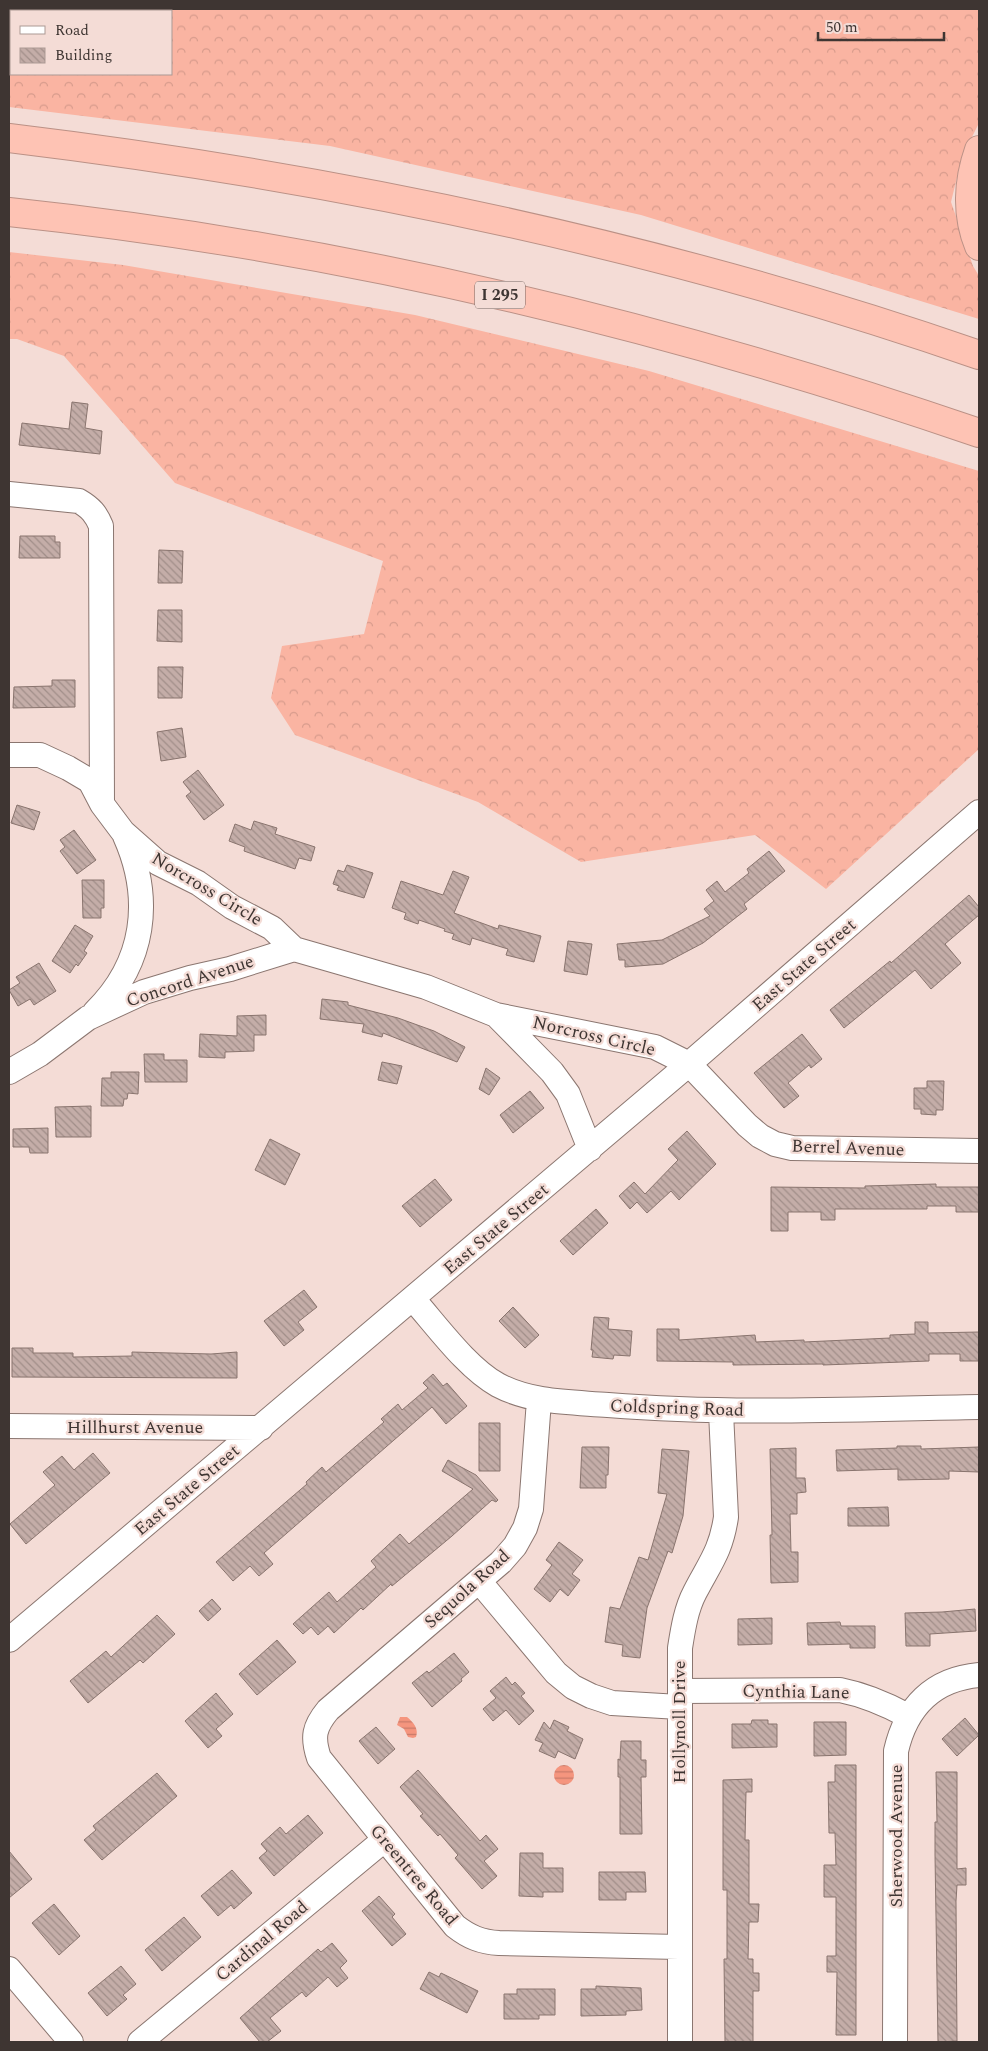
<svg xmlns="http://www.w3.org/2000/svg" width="988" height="2051" font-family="Spectral,serif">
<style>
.forest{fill:url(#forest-crowns);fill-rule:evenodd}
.water{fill:url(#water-rules)}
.building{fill:url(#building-back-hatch);stroke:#89746e}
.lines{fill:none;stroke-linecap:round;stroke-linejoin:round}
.minor-casing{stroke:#8b7670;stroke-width:26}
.highway-casing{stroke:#bb9186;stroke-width:30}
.minor{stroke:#fff;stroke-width:24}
.highway{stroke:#fec3b4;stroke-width:28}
.labels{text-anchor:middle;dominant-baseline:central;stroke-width:4.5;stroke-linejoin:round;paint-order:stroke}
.shield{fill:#f4dcd6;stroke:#756763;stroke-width:1}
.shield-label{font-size:16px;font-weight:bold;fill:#3e3532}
.street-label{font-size:18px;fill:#3e3532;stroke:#f4dcd6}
</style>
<defs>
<pattern id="forest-crowns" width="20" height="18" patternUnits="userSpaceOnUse" patternTransform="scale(1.25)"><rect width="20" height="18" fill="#fab4a2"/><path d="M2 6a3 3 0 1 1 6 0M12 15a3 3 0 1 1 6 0" fill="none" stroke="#d79b8c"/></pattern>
<pattern id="water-rules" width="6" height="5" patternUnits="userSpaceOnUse" patternTransform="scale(1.25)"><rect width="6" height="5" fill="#f5957e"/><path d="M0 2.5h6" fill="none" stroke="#c87a68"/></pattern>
<pattern id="building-back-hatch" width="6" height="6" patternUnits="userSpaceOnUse" patternTransform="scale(1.25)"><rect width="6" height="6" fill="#c4ada8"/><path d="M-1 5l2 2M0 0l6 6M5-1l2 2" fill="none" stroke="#a18e89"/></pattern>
</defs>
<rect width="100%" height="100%" fill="#f4dcd6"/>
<path class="forest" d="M9,9H979V123L962,157L951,202L973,266L979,276V319L641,215L330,146L9,107ZM11,11H171V74H11Z
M9,252L123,265L415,315L649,371L979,471V749L826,889L755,835L581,862L478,802L295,735L271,698L282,646L364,634L383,561L175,483L64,356L17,339H9Z"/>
<path class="water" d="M400,1717H407C413,1722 419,1728 416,1737L413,1738L408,1737L404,1729L397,1725Z
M554 1775a10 10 0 1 1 20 0a10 10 0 1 1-20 0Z"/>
<path class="building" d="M72,402L88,404L85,428L102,431L100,454L19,445L22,423L69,429Z
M20,536H55V542H60V558H19Z
M159,550L183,551L182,583H158Z
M158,610H182V642L157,641Z
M158,667H183L182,698H158Z
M52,680H75V707L13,708L14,687L52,686Z
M182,728L186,757L161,761L157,732Z
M198,770L224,805L204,820L186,796L191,792L183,782Z
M17,805L40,812L34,830L11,823Z
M254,821L277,828L275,834L315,847L311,861L299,858L295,869L244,851L245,847L229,841L235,824L251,830Z
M74,830L96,860L77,874L60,851L65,847L60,840Z
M769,851L785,871L744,904L747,909L703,943L663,964L625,967V960H619L617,944L662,940L710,916L704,909L714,901L706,890L717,881L725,892L749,873L747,869Z
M347,865L373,873L364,898L337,890L339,886L333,884L338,870L344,872Z
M453,871L469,877L454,913L498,929L499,925L541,936L534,962L506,955L508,949L472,938L470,945L452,939L454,934L444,931L445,929L419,920L418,924L404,919L406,913L392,908L401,881L443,895Z
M82,880H104V908H101V918H83Z
M969,895L979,907V915L945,944L961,963L931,989L915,970L844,1028L830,1010L890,961L891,963Z
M75,925L93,936L84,951L87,953L78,966L76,964L70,973L52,961Z
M568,941L592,944L587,975L564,971Z
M39,963L56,991L34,1005L30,999L18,1006L9,990L20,983L16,977Z
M322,999L348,1002V1005L398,1018L434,1031L465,1047L457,1062L383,1033L382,1037L362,1032L364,1024L320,1019Z
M266,1015V1035H254V1051L225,1052V1058L199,1057L200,1034L237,1036V1016Z
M802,1034L822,1059L811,1068L809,1065L788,1083L799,1096L784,1108L754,1073Z
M144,1054H164V1060H187V1082H145Z
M382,1062L402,1066L397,1084L378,1080Z
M486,1068L500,1078L489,1095L479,1089Z
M111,1072H139L138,1094L128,1093L127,1099H124L123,1106H101L102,1078H111Z
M927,1081H944L943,1110H936V1115L921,1114V1109H914V1088H927Z
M530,1091L544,1108L513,1133L500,1115Z
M91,1106V1137H56L55,1107Z
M48,1128V1153H30L29,1147H13V1129Z
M687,1131L716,1164L679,1200L671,1191L647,1213L637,1202L630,1209L619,1196L634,1182L645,1194L678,1160L668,1149Z
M270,1139L300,1154L285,1185L255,1170Z
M435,1179L452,1200L420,1227L402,1206Z
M936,1184V1187H979V1212H956V1206H927V1209H835V1220H821V1212H788V1231H771V1187L865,1188V1186Z
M596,1209L608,1223L573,1255L560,1241Z
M304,1290L317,1307L298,1322L304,1330L284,1346L264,1321Z
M513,1307L539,1335L525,1348L499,1321Z
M594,1317L609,1318L608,1329L632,1331L630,1356L614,1355L613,1359L592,1357L593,1350H591Z
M915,1322H928V1333L979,1332V1361H960V1354H929V1361L823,1365V1364L733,1365V1362L657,1361V1329H679V1340L755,1335L756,1342L804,1340V1342L890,1338V1335L915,1334Z
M12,1348H33V1353H73V1357L132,1356V1352L211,1354L237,1352V1378L12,1377Z
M433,1374L443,1386L447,1383L467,1406L446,1424L432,1407L264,1553L273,1564L259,1576L250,1566L233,1581L216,1562L307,1484L306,1482L322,1467L326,1472L334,1465L384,1422L381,1419L398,1404L402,1410L428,1388L423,1383Z
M479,1423H500V1471H479Z
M897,1446H921V1449L979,1447V1472L949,1471V1479L898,1480V1469L837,1471L836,1450L897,1448Z
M582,1447H609L608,1475H606V1488H580Z
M796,1448V1478H805L806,1492L797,1493V1514H790L791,1552H798V1582L771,1583L770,1535H772L770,1449Z
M662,1449L689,1451L683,1516L672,1553L668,1551L647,1608L640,1658L622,1656L623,1645L605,1642L610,1607L620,1609L639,1557L648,1560L667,1494L658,1493Z
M93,1453L110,1473L26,1544L10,1524L55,1485L43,1472L62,1456L74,1470Z
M448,1460L476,1475L498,1500L496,1502L492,1500L452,1536L392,1586L391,1584L363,1610L361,1608L334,1633L328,1626L318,1635L311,1627L303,1634L293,1624L329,1592L337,1602L376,1567L371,1561L400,1534L409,1544L473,1489L442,1471Z
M888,1507L889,1526H848V1508Z
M559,1542L583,1560L572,1574L580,1580L568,1596L560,1589L550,1602L534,1589L552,1565L546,1560Z
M212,1599L221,1609L208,1621L199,1611Z
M975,1609L976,1631L930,1634V1646H906L905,1613L942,1612Z
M157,1615L175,1634L143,1663L140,1660L88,1703L70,1681L106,1651L111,1657Z
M772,1618V1644L738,1645V1619Z
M840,1622L841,1626H875V1648H850V1644L808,1645L807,1623Z
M277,1640L296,1662L257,1695L239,1674Z
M454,1653L469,1672L461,1679L462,1681L432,1707L412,1683L427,1671L429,1673Z
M506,1677L512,1685L515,1682L525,1693L521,1696L534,1711L519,1725L506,1710L493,1721L483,1709L496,1698L490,1691Z
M216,1693L233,1714L216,1729L222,1736L208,1748L185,1721Z
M965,1718L979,1735L957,1756L942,1739Z
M554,1720L569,1727L567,1731L583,1739L575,1759L558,1751L555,1758L539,1751L543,1743L535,1740L544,1722L550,1729Z
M752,1720H768V1724H777V1747L732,1748V1724H751Z
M814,1722H846V1755L814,1756Z
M376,1727L395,1749L378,1764L359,1741Z
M621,1741H641V1760H646V1777H641L642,1834H620V1777H618V1759L620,1760Z
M835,1765H856V2035H836L837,1972H827V1956H836V1897H824V1865H836L835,1833H829L828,1782H835Z
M418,1770L480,1841L486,1835L498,1849L484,1861L497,1876L482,1889L455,1858L458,1855L440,1834L438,1836L420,1816L423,1814L400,1787Z
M936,1772H957V1869L966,1868V1885H957L956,1901L957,2041L938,2042L935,1855V1822H937Z
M157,1773L177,1796L102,1860L84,1840L96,1830L93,1826Z
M752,1779V1792H746L745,1840H749V1904H759L758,1922H749L748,1959H753V1973H759V1991H753V2042H725L724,1959H727V1890H723V1780Z
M308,1815L323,1833L274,1876L259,1858L267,1851L261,1844L280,1827L286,1834Z
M9,1851L32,1879L9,1898Z
M520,1853H543V1868H563V1892H543V1897L519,1896Z
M232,1870L252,1893L234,1909L231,1905L218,1916L201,1896Z
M599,1872H645L646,1892H626V1900H599Z
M379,1896L395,1914L392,1917L406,1934L392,1946L362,1911Z
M54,1904L80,1936L59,1955L32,1923Z
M184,1917L201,1937L162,1971L145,1950Z
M332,1943L347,1961L340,1968L348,1978L337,1987L328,1977L306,1997L302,1992L270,2018L281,2031L267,2042H260L240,2018L318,1949L321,1952Z
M121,1966L136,1984L123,1995L127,1999L107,2016L88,1993Z
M429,1972L439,1977L441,1973L478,1991L467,2013L420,1989Z
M596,1986L641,1988L642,2010L626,2011V2015L581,2016V1989H596Z
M517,1989H555V2015H539V2019H504V1994H517Z"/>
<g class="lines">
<defs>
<path id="minor" d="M9,494L79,501C91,508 96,514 101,526L102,804L123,832L158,863L198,883L232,907L272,928L294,949L426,987L496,1015L655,1047L689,1064L747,1125L760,1136L775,1144L792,1148L979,1151
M9,755H40L68,768L90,781L102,804
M95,1012C145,963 153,899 125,836
M496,1015L552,1072L568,1094L590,1149
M9,1072L40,1054L88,1018L144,992L190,978L230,969L294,949
M413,1299C437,1326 467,1368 498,1385C532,1403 571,1402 608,1405C732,1415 856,1409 979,1407
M539,1400L531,1509L525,1528L515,1546L501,1562L328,1710C314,1727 312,1737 319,1758L455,1926C469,1937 481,1942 499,1943L679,1947
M9,1426L261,1428
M479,1581L556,1673L573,1687L591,1696L612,1703L679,1707
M9,1640L689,1064L979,812
M680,1691L840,1690C865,1695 886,1704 908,1716
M9,1969L71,2042
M140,2042L384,1840
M680,2042V1648C683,1629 686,1609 695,1592C710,1563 721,1551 726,1517L721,1412
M895,2042L896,1751C906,1707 933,1679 979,1675"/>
<path id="highway" d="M9,138C339,178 665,246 979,355
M979,150C968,181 966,215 979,246
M9,212C340,247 665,325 979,433"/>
</defs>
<use href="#minor" class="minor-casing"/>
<use href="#highway" class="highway-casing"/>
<use href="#minor" class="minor"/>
<use href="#highway" class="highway"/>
</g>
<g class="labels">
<rect class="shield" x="475" y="281.5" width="50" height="27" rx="4"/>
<g class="shield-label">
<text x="500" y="295">I 295</text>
</g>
<g class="street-label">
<text transform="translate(207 889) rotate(31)">Norcross Circle</text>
<text transform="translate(804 965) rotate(-41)">East State Street</text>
<text transform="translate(190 981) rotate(-18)">Concord Avenue</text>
<text transform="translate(594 1036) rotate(13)">Norcross Circle</text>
<text transform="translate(848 1148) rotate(2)">Berrel Avenue</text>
<text transform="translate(496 1229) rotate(-40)">East State Street</text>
<text transform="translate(677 1408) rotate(2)">Coldspring Road</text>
<text x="135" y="1427">Hillhurst Avenue</text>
<text transform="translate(187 1490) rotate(-40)">East State Street</text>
<text transform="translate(467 1589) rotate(-42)">Sequola Road</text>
<text transform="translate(796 1692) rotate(1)">Cynthia Lane</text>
<text transform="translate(679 1722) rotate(-90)">Hollynoll Drive</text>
<text transform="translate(896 1836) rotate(-90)">Sherwood Avenue</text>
<text transform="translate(414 1875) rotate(50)">Greentree Road</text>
<text transform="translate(262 1941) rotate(-40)">Cardinal Road</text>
</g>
</g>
<rect width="988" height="2051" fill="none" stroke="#3e3532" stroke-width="20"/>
<rect x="10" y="10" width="162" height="65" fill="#f4dcd6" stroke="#ab9994"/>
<rect x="20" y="26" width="25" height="8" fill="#ffffff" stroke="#ab9994"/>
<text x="55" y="35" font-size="15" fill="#3e3532">Road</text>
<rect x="20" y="48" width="25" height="15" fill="url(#building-back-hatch)" stroke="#ab9994"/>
<text x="55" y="60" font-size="15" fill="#3e3532">Building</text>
<path d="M818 32v8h126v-8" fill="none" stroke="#3e3532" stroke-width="2.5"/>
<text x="826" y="32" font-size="15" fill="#3e3532" stroke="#f4dcd6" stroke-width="4" paint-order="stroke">50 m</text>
</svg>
